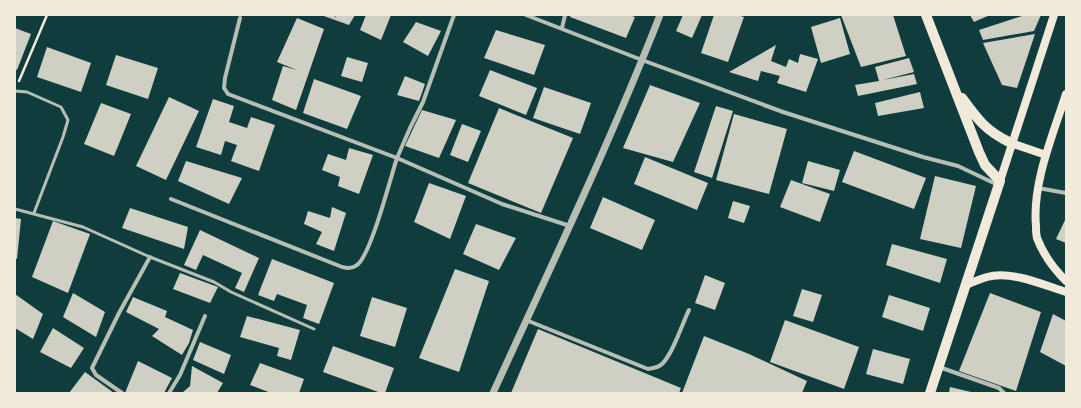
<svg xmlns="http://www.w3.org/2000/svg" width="1081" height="408" font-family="'Work Sans',sans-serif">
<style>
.building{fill:#cfcfc3}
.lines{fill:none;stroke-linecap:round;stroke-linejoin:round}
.path{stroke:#f1e9da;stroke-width:2.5}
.service{stroke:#b8beb3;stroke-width:3}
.minor{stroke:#b8beb3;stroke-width:4}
.tertiary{stroke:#b8beb3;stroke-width:7}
.secondary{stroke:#f1e9da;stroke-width:8}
.primary{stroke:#f1e9da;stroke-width:10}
</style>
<rect width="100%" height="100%" fill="#0f3d3e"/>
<path class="building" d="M321,15H336L334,19L337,15H355L349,25Z
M366,15H391L381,40L360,30Z
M571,15H629L635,17L626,38L570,17Z
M683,15H702L692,38L676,31Z
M714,15H737L744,17L728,62L701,53Z
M841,15H893L906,56L861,67Z
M970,15H990L974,22Z
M1025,15H1041L1034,31L983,40L979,30Z
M297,18L324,29L296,110L272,100L283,66L297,70L277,62Z
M840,18L850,54L821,63L811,27Z
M416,22L441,31L428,56L403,42Z
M15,28L31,34L17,70L15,69Z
M496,30L545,45L534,75L484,58Z
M1035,34L1017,88L1002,85L983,43Z
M776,45L771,61L786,67L789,59L798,63L800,54L818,59L806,92L777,83L780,76L761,71L758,81L729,72Z
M47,47L91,63L81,92L37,77Z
M116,55L158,68L148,99L106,85Z
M347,57L368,63L362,82L341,76Z
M909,58L914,72L883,80L914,74L917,84L858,96L855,85L879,81L875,67Z
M490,70L537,88L526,115L479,96Z
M405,76L425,84L419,101L397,95Z
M314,79L361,96L347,129L303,113Z
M650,85L700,103L673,162L623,148Z
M544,87L591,103L580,134L533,118Z
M920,92L924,108L878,116L875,103Z
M169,97L199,111L166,180L136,166Z
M213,99L234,106L229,122L247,128L251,117L275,125L259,171L231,161L237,145L225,141L221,155L196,147Z
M101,103L131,114L114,156L84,144Z
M716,106L733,111L712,178L694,172Z
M499,108L573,138L541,213L468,183Z
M422,110L456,120L439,158L405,146Z
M734,114L787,129L769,194L716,180Z
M462,124L481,131L468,162L450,155Z
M349,148L373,155L359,194L338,186L340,177L322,170L328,154L346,160Z
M854,151L926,178L914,209L842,182Z
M645,157L708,183L697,210L634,184Z
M186,161L242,178L229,204L178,181Z
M808,161L840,170L834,191L802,183Z
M935,176L976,186L961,248L920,239Z
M791,180L830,194L820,222L780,207Z
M429,183L466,196L450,239L414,222Z
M603,197L655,220L642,250L590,228Z
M733,201L750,206L744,223L728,218Z
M332,207L346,213L334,251L316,244L322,232L304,224L308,211L330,218Z
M130,208L188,227L184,249L122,228Z
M15,218L21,219L17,259L15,258Z
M1066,218V243L1056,239Z
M53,221L90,234L68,293L32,277Z
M476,224L516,238L499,270L463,254Z
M200,230L259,258L244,292L235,288L242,273L203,255L196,270L184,265Z
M892,244L947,259L940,283L886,265Z
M272,259L334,283L319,324L303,318L307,305L277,294L274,301L258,295Z
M455,269L489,281L459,372L419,358Z
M180,273L218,287L210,303L173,289Z
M705,275L725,283L715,310L695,303Z
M802,289L822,295L813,322L793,316Z
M73,293L105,312L96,337L63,317Z
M990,293L1041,312L1016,391L959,371Z
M15,294L43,314L33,339L15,328Z
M889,295L930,308L923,331L882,317Z
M133,297L167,311L165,317L193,330L189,343L182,355L152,336L159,329L126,312Z
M372,297L407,308L395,347L360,336Z
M1053,314L1066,321V366L1040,352Z
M247,316L300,330L291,360L277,356L279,348L240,337Z
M785,320L859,347L844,389L770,362Z
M53,328L84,348L71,368L40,352Z
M538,329L681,388L679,393H511Z
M704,336L749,354L807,381L802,393H682Z
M200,342L231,355L224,374L193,360Z
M333,346L394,368L385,393H381L323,372Z
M873,349L910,359L903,384L866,374Z
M138,361L172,378L164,393H125Z
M260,363L304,379L299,393H271L250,385Z
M192,366L223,383L217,393H182L190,386Z
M85,372L114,393H69Z
M950,387L971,392L970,393H949Z"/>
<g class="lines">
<path class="path" d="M19,81L47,15"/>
<path class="service" d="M15,91L27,92L61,107L68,120L63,137L34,213
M15,209L83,227L150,257L214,282L231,292L314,329"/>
<path class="minor" d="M454,15L423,102L410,128L397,158L502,204L570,226
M526,15L642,60L783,112L923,157L958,166L998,185
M562,28L565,15
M1038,188L1066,193
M171,199L342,267C347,268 352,269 357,265C371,255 390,179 397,158L228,94L224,88L225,78L240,18
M526,320L648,369C654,368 658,368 662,364C673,354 682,324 689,310
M939,367L999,388L1004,393
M122,393L96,375L92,368L119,313L150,257
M169,393L180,375L205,316"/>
<path class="tertiary" d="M493,393C550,268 610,143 660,15"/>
<path class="secondary" d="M1066,94C1053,135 1032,183 1036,226C1036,230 1036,234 1037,238C1043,254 1054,269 1066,281
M1011,143L1046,155
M1000,181L1054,15
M966,285C973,282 980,279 987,277C1010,270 1044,285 1066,292"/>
<path class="primary" d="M926,15L979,152L985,165L1000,181L930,393
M962,98C978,120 986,131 1011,143"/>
</g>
<rect width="1081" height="408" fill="none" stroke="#f1e9da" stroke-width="32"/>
</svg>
